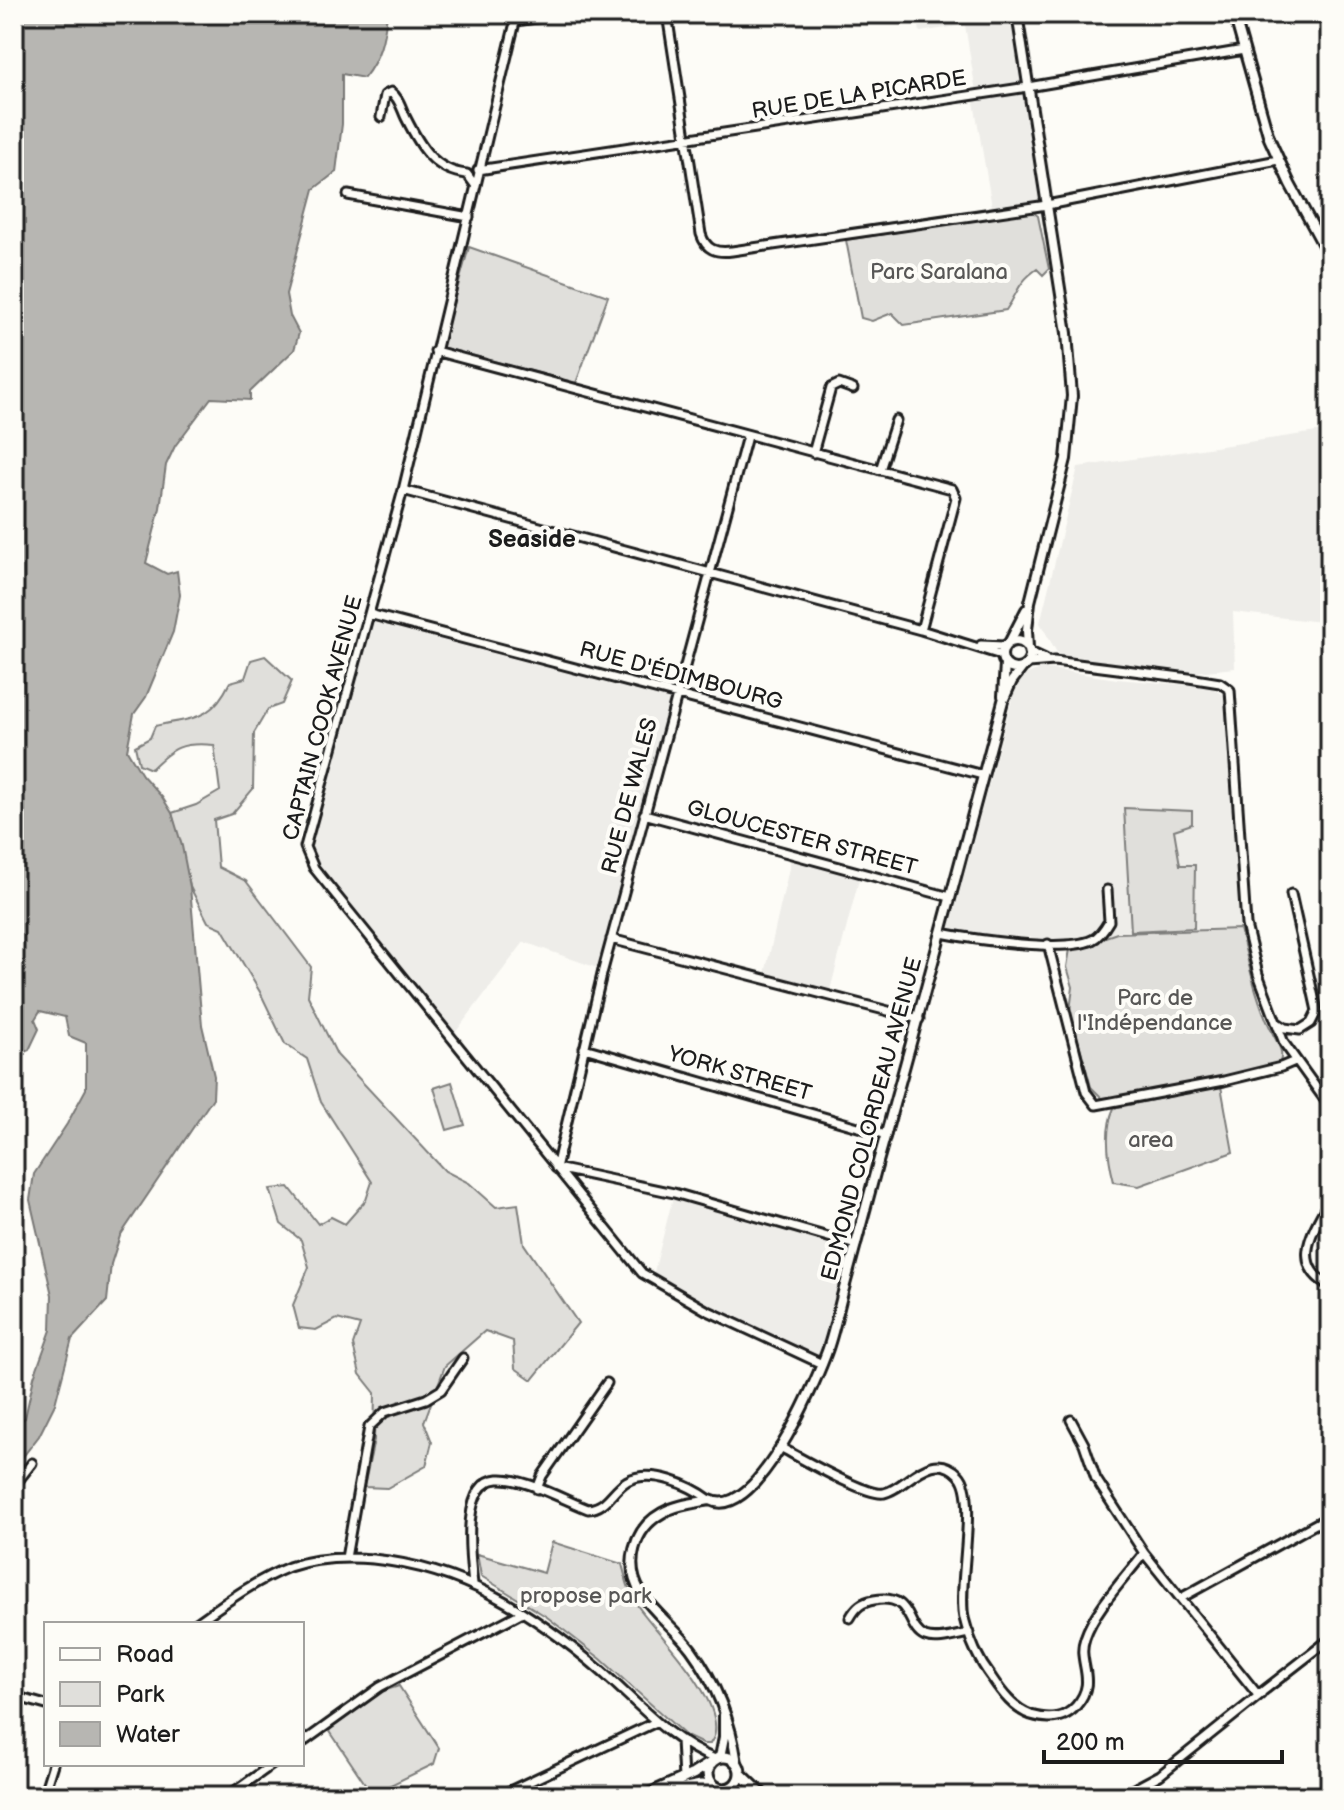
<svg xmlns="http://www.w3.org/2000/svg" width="1344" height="1810" font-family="'Balsamiq Sans',sans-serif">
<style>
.built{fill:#eeede9}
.green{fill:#e0dfdb;stroke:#7e7e7c;stroke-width:2}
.water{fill:#b7b6b2;stroke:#797876;stroke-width:2}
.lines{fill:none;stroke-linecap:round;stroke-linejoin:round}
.minor-casing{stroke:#1c1c1c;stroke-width:13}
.tertiary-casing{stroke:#1c1c1c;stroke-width:14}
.secondary-casing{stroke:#1c1c1c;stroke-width:15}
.minor{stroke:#fdfcf7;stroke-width:7}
.tertiary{stroke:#fdfcf7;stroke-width:8}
.secondary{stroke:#fdfcf7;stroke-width:9}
.labels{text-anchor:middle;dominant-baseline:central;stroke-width:8;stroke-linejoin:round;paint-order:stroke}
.street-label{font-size:22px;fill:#1c1c1c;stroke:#fdfcf7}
.park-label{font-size:22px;fill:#575655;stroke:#fdfcf7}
.neighbourhood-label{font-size:24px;font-weight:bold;fill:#1c1c1c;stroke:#fdfcf7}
</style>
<rect width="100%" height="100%" fill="#fdfcf7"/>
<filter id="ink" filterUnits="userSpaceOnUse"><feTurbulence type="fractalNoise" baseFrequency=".0125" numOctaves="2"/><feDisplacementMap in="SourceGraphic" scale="16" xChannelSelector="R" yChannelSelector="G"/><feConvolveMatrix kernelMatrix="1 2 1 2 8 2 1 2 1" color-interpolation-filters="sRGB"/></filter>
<g filter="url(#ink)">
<path class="built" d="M917,14H1025L1054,199L992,207L974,102L976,92L965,25L920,32Z
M1330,430V623L1233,612L1235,668L1196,672L1059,656L1040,623L1078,467Z
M372,622L670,700L638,838L603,970L524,942L452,1037L314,860L310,846Z
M1043,668L1117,679L1210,687L1224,695L1229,711L1240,929L1117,933L1100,940L1078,941L959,932L950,927L1016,684L1027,674Z
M792,855L861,872L829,994L764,978Z
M674,1193L856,1245L822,1364L652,1280Z"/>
<path class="green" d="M1032,211L1038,216L1049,269L1043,275L1037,269C1016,284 1019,292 1006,310L904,325L892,313L872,321L861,318L846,240Z
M469,247L608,296L576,383L441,347Z
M265,656L292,681L282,704L268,709L254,733L253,789L232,814L214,820L218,867L246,881L311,967L308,996L337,1055L445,1171L469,1183L496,1207L518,1204L524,1244L578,1323L532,1380L515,1368L513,1341L485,1331L445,1366L424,1422L432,1442L426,1466L387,1488L364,1487L374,1440L375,1393L360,1374L353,1345L360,1325L337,1319L316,1330L299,1328L293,1305L309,1267L301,1240L281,1224L270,1189L289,1187L318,1224L331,1217L345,1224L366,1200L372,1182L321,1102L307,1059L285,1044L260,992L222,928L208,922L190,887L172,813L196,805L220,791L214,745C182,742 173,747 151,769L139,764L135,746L150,738L155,726C195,717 211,721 230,682L245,678L251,660Z
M1124,808L1192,811V824L1174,830L1180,865H1195L1194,928L1131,931Z
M1240,929C1249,964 1256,1001 1273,1034C1278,1044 1285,1053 1279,1064L1247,1073L1105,1101L1091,1087L1070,1011L1073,987L1067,967L1070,949L1117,933Z
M452,1082L465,1125L447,1130L434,1088Z
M1221,1086L1233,1152L1139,1186L1114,1182C1108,1159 1104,1130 1114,1108Z
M552,1542L622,1564C626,1579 629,1593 637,1605C658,1635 720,1694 715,1732C715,1737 712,1740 710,1744H703L686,1736L601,1659L547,1617L481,1576L477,1554L544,1573Z
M399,1686L439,1748L434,1764L372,1794L327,1727L383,1691Z"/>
<path class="water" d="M14,14H387C384,39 380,58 364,78L342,74V124L336,172L314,189L286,294L290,316L299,333L294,350L250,392V400L211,398L175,446L166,465L160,508L146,563L167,574L177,571L180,595L173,632L146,697L134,714L127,750L142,775L162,797L172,813L182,846L190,887L202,1025L214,1076L213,1098L120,1236L111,1264L107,1301L72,1339L55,1404L39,1436L14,1468V1424L25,1418L34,1377L51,1330L52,1295L30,1200L34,1174L67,1124L86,1089V1043L69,1036L65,1017L40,1011L35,1019L39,1029L29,1050L14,1057Z"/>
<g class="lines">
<defs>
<path id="minor" d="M517,14L403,490L305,847L314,868L642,1273L706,1310L822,1364
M667,14L701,234C706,250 716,253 732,251L1047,205L1278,160
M516,21L563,14
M381,117L385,95L391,92C400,99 401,108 406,118C420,146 434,171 467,174L475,185
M478,170L1028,87L1244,50
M348,195L469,217
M435,351L952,489L956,498L921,630
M813,453L831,388L839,384L853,389
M880,470L896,420
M403,490L921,630L1001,655
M369,614L983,775
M981,645L1004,646
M1030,652L1045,659
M1028,663L1054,661L1189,678L1220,683L1230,690L1246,925L1258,974L1284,1043L1330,1107
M644,814L950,897
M941,933C972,939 1064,953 1092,940C1099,937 1105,928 1109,921L1107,890
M611,939L919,1019
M1048,944L1086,1092L1096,1105L1224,1081L1281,1067L1295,1061
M1276,1022L1285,1028L1300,1030L1311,1023L1317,1011L1291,894
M584,1048L886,1135
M556,1168L603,970L747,436
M556,1168L674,1193L856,1245
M1330,1199C1315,1228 1288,1264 1330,1286
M1071,1420L1084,1444L1096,1479L1144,1553
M780,1447C799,1457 867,1497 884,1493C906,1489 931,1446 959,1475C979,1496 957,1584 964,1618C969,1639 979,1661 992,1678C1002,1693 1014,1709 1031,1715C1048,1720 1064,1720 1076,1706C1099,1680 1076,1663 1085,1638C1094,1610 1126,1577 1144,1553L1258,1695L1330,1639
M14,1486L32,1463
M537,1489L542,1476L607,1383
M346,1558L369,1427L385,1412L426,1399L441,1390L463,1358
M473,1584C470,1557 460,1482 498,1479C523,1477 564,1500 588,1509C607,1508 612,1490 627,1481C652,1468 690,1485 710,1500
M1181,1598L1330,1516
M850,1618C856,1607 862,1602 874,1600C914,1593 905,1628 925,1637C937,1642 957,1635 969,1633
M195,1624C225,1603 254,1581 289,1567C315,1558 346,1557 373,1559C463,1568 532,1612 600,1670C637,1702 669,1741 715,1759
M14,1696L46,1705
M681,1740L683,1779
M302,1743L380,1687L521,1613
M1130,1791L1160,1775L1261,1694
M43,1796L53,1764
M228,1796L273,1764
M499,1796L656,1722"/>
<path id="tertiary" d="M1017,14L1067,333L1072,396L1066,459L1030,602L1027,630L1028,648
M1234,14L1269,138L1290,184L1330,258
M1002 655a14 14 0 1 1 28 0a14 14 0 1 1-28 0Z
M1009,643L1026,610
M1003,696L1005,664
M720,1757L724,1737V1715
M737,1763C731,1722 716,1683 691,1649C676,1629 655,1614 641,1593C624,1566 633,1529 662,1513C676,1505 694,1503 710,1500C755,1523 814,1386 826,1354C833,1336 837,1315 842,1296C854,1252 866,1207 878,1162C921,1009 962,855 1003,701L1012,681L1022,668"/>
<path id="secondary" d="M708 1773a16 16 0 1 1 32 0a16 16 0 1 1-32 0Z
M740,1773L764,1796
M726,1789L751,1796
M665,1792L701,1785L716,1787
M644,1796L693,1774L712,1762"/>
</defs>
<use href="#minor" class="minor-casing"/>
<use href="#tertiary" class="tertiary-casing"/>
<use href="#secondary" class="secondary-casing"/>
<use href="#minor" class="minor"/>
<use href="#tertiary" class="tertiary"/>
<use href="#secondary" class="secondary"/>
</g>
</g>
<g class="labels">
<g class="street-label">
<text transform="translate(859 95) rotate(-9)">RUE DE LA PICARDE</text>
<text transform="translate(681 676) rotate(15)">RUE D'ÉDIMBOURG</text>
<text transform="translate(323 718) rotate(-75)">CAPTAIN COOK AVENUE</text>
<text transform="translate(630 796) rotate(-75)">RUE DE WALES</text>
<text transform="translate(802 838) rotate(15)">GLOUCESTER STREET</text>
<text transform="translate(740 1074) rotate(16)">YORK STREET</text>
<text transform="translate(872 1119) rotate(-75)">EDMOND COLORDEAU AVENUE</text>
</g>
<g class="park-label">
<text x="939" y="272">Parc Saralana</text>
<text x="1155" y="998">Parc de<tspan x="1155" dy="25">l'Indépendance</tspan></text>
<text x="1151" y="1140">area</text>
<text x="586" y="1596">propose park</text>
</g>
<g class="neighbourhood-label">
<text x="532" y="539">Seaside</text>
</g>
</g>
<rect width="1344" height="1810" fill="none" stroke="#fdfcf7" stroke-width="48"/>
<rect x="24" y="24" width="1296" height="1762" fill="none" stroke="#1c1c1c" stroke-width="3" filter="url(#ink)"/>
<rect x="44" y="1622" width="260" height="144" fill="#fdfcf7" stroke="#a3a29f" stroke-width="2"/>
<rect x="60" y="1648" width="40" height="12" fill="#fdfcf7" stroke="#a3a29f" stroke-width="2"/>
<text x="116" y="1662" font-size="24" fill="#1c1c1c">Road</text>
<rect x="60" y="1682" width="40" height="24" fill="#e0dfdb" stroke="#a3a29f" stroke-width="2"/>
<text x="116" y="1702" font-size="24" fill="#1c1c1c">Park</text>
<rect x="60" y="1722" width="40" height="24" fill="#b7b6b2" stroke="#a3a29f" stroke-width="2"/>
<text x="116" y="1742" font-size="24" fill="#1c1c1c">Water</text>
<path d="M1044 1750v12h238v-12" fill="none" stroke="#1c1c1c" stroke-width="4"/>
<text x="1056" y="1750" font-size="24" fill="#1c1c1c" stroke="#fdfcf7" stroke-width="6" paint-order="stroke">200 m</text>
</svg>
